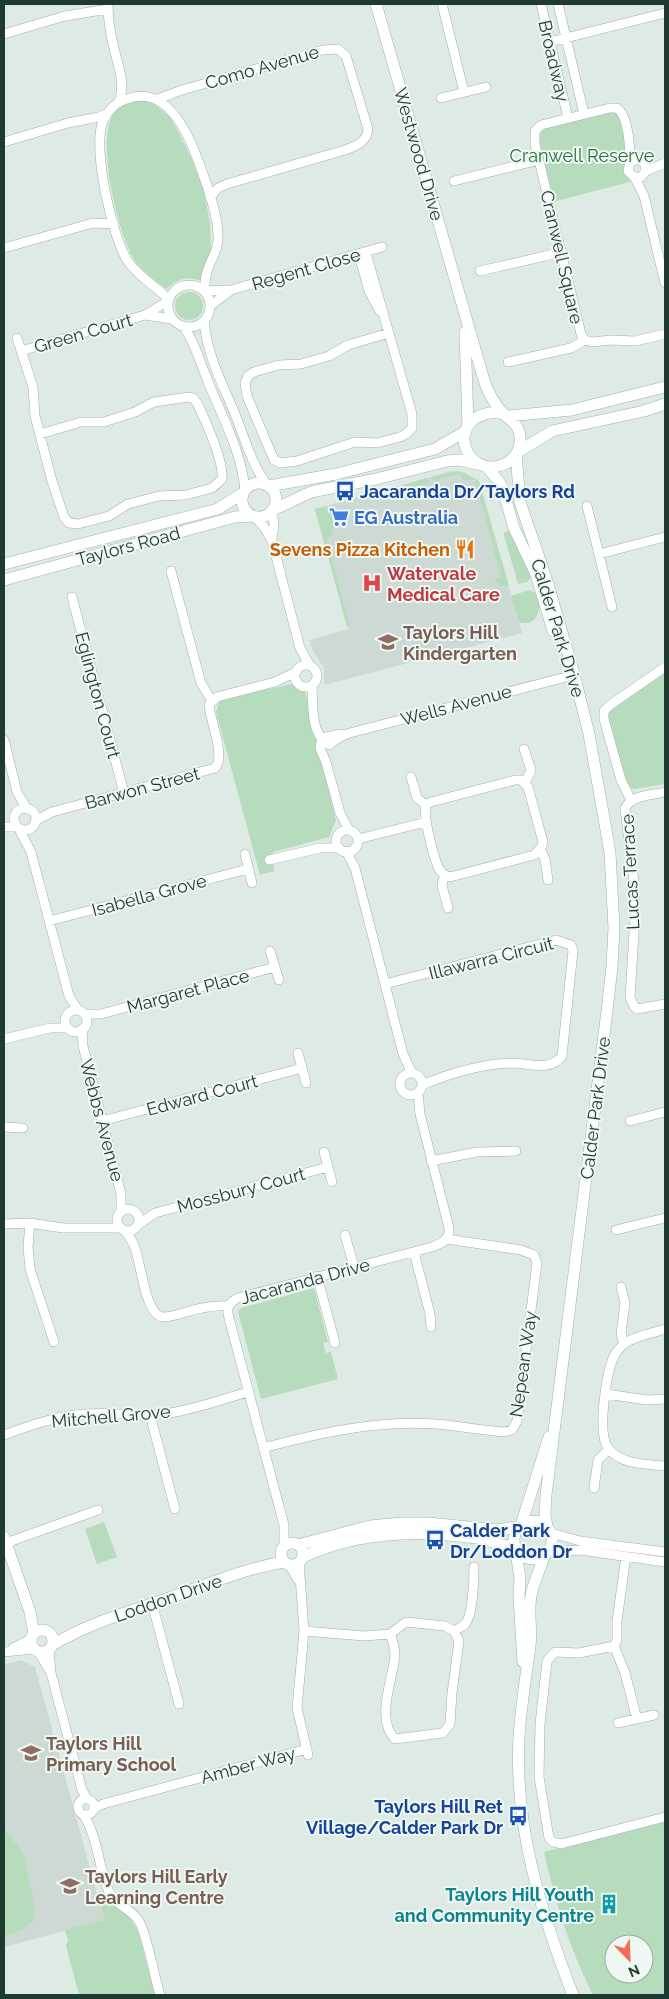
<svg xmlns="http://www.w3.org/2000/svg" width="669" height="1999" font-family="Raleway,sans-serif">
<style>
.built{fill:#ccdad3}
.green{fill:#b6dcbd;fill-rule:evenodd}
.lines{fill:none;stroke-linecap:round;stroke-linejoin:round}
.street-casing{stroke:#a1b2aa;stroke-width:10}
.secondary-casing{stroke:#9db6ab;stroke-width:12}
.street{stroke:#fff;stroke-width:9}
.secondary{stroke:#fff;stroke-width:11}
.labels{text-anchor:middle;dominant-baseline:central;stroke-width:4;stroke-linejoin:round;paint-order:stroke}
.street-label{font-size:18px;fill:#1f3a30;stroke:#eef7f2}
.park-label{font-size:18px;fill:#29713f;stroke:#eef7f2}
.transit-label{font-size:18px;font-weight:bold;fill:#164399;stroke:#eef7f2;text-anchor:start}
.shop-label{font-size:18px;font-weight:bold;fill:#366cbe;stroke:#eef7f2;text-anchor:start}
.food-label{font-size:18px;font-weight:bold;fill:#c56008;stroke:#eef7f2;text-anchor:end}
.health-label{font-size:18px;font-weight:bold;fill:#be3a42;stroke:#eef7f2;text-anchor:start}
.education-label{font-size:18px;font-weight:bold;fill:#785e54;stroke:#eef7f2;text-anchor:start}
.culture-label{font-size:18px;font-weight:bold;fill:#0d838f;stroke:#eef7f2;text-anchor:end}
</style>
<rect width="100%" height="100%" fill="#deeae4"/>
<path class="built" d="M452,471L478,483L522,633L324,685V668L313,651L309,640L349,629L315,509Z
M21,1660L35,1667L104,1920L4,1947V1665Z"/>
<path class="green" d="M133,100L152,102L171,118L191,157L204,191L210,223L211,250L201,281C186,276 178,279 166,289C156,281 143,272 135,261C118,235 95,139 114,113C118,107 127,103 133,100Z
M615,110L620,115L628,152L625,171L632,179L629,182L553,202L537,138L539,130Z
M175 306a14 14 0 1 1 28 0a14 14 0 1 1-28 0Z
M457,471L465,473L479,481L509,586H499L495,579L501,577L475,480H462L460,474L433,481L432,477Z
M427,478L429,483L417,486L419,492L412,494L414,500L407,502L403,485Z
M331,505L337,527L331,529L333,535L326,538L350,626L347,627L315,509Z
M510,531L531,577L527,582L518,584L504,535V532Z
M529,590L539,595C542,608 537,628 519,622L511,596Z
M665,669V784L634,789L628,786L624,778L608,717L610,709Z
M292,684L305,691L336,820L329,837L273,852L274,871L260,875L216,712L220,700Z
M314,1288L328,1342L323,1343L326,1353L331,1352L338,1379L261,1399L238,1312L241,1308Z
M104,1522L117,1557L97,1564L85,1529Z
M665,1820V1995H593C569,1946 556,1905 544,1852ZM614,1944H644V1974H614Z
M4,1828L23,1853L35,1907L33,1921L22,1930L4,1936Z
M107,1896L117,1908L129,1916L138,1931L155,1995H79L66,1946L68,1941L65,1930L104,1920L99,1898Z"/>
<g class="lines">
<defs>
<path id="street" d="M108,4C108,19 110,33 114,48C118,67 126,82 119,102
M442,4L464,92
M541,4L568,118
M558,4L584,114
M4,34L65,16L108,9
M550,42L665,13
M441,98L486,87
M158,99L182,90L323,50L338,49L346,56L368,129C367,142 356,146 345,150L227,184L218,188L210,197
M4,142L68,123L99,117L106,114
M630,162C630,149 629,117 617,108H610L541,125L535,131V144L581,334L585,340L592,342L611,340L635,341L665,334
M646,171L665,163
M635,178L641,177L646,171L645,164L639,159L630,162L628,171L635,178L644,196L665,283
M454,181L539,160
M4,248L93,223L114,224
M366,253L412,414V428L406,434L400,437L377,443L355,442L297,461L281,463L274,460L247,396L245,383L248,376L254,372L279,365L301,364L329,356L348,345L389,333
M359,255L369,291L380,311
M480,271L562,252
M168 306a21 21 0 1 1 42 0a21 21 0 1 1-42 0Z
M204,291L231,290L382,247
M168,299C155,285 138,277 127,260C112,236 92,148 103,121C107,111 116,102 127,99C167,84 188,133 199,163C207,185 219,217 218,240C217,253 210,261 207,272C205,278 205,285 204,291
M210,306L230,291
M145,315L171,319
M204,321C207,355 222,383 235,414C245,439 251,462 266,484
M183,326C195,342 199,360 207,379C221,415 242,451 245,491
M17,338L33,387L35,416L52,481L64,517L69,523L78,524L109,516L128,504L159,496L186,495L212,488L222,479C224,461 205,419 197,403L193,398L189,397L154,402L135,412L104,422H81L40,434
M21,351L145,315L168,301
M508,362L571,348L585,340
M587,506L612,607
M272,512L274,524L272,539
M255,517L264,527L272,541L300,648L310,666
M599,554L665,537
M171,571L201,683L212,701
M72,597L124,793
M295 676a11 11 0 1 1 22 0a11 11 0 1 1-22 0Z
M312,685C313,702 310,734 328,744
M341,734L326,737L321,742L320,748L326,762L340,813L349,830
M4,740L17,792L27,809
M329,745L335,740L346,734L566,677
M524,749L531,770L525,783
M411,777L417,798L426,805
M515,780H521L528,787L543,842L541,848L534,855L450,877C444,875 441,873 438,867C433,854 423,818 426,805L431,802Z
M665,792C653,795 630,795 625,809L634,883L635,916L630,998L634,1006L637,1009L665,1004
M631,800L621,780L604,719V711L610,705L665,667
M14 819a11 11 0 1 1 22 0a11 11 0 1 1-22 0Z
M35,821L52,812L215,768C226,757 210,720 209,705L217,697L275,682L296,672
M4,827H17
M19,829L31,852L69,996L78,1010
M336 841a11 11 0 1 1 22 0a11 11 0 1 1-22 0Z
M358,839L426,822
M540,849L545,859L548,880
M346,851L355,868L403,1054L412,1073
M245,854L252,883
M269,860L320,848H339
M444,875L442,886L448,908
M49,921L248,869
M270,951L279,980
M385,984L556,940L571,945L573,951L562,1056C550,1072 529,1063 512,1063C480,1064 451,1073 422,1085
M65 1021a11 11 0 1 1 22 0a11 11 0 1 1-22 0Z
M84,1014H101L275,967
M82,1029L83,1046L121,1194V1212
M4,1039L50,1028H68
M298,1053L306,1083
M400 1084a11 11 0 1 1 22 0a11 11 0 1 1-22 0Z
M102,1121L302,1068
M630,1121L665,1112
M4,1127L23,1128
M324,1152L332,1182
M431,1161L477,1152L516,1151
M117 1220a11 11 0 1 1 22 0a11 11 0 1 1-22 0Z
M30,1223L28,1247L30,1269L54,1342
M4,1224L30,1223L63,1228H121
M139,1224L155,1213L328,1167
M616,1230L665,1218
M125,1231C130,1237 134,1244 136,1251C141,1266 146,1316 163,1317C171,1317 179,1314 186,1312C200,1308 214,1305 228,1306
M345,1235L354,1267
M414,1252L430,1314L431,1327
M317,1276L335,1343
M621,1287L625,1303L621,1333L624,1344
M665,1329C653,1333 636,1336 625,1343C621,1346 615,1353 613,1358C606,1376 597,1433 608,1448C621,1465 646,1464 665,1466
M606,1394L647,1400L665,1399
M150,1415L175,1509
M4,1435C31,1425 57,1416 85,1414C114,1412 142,1417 170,1413C196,1409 223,1399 248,1392
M263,1448C319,1433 377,1420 436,1424C458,1426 481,1430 504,1432L512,1430L517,1421L537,1263L534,1255L521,1250L447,1239
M594,1488L598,1460L609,1449
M551,1533L580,1541L665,1552
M6,1543L98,1510
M284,1547V1525L229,1318C226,1308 228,1303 238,1298L432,1247C442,1243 450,1240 449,1228L420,1114L418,1092
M548,1552L580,1550L665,1562
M626,1556L617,1621V1640L614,1646L579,1653L555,1652L547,1661L540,1724L539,1777L549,1838L553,1842L561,1844L665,1817
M299,1562L304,1631L297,1708L308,1755
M289,1564L298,1580
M152,1603L179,1704
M406,1622L445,1626L454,1631L459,1641L452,1693L450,1724L443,1733L395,1739C375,1719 393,1678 395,1656C395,1648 393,1641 390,1634Z
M304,1631L364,1636L390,1634
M454,1631C457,1629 462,1627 465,1624C473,1615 474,1579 474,1567
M614,1646L625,1673L637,1719
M13,1648L31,1639
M49,1649L51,1673L82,1790L87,1799
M38,1651L51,1673
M4,1652L34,1649
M618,1723L654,1715
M78 1807a8 8 0 1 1 16 0a8 8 0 1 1-16 0Z
M94,1808L103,1804L307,1749
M84,1815C99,1841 98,1867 109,1892C116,1905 131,1909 139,1921C148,1938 154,1976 160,1995"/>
<path id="secondary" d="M376,4L483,377C487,390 493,403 503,413C511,421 519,424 520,437C523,469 477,479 466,449C457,424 482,408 504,414
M465,332L468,426
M508,416L572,410L665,387
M518,452L552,431L644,411L665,404
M516,454L520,502L547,581L574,674L589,734L605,824L610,853L614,928L612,967L607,1011L546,1495L545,1514L547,1527
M487,467L500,483L503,490L514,528L536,574L553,631
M242 500a17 17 0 1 1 34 0a17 17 0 1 1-34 0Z
M269,486L336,474L435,449L466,431
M273,510L311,492L376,479L447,461L459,460L478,464
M4,564L218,509L243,493
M4,580L235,517L253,516
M514 1540a19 19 0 1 1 38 0a19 19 0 1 1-38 0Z
M521,1525L549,1437
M4,1537L30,1612L34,1634
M281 1554a11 11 0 1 1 22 0a11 11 0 1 1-22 0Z
M298,1545L370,1526L402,1523H428L499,1530L520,1526
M516,1551L520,1579L519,1597L523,1662
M303,1557C357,1531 419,1530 477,1538C490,1540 502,1546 514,1547
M544,1557C540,1570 533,1583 531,1596C528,1612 532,1630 530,1646C526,1676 521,1706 519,1737C514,1826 541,1913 573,1995
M31 1641a11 11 0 1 1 22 0a11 11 0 1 1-22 0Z
M52,1645C89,1623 131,1611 172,1597C209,1584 246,1568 284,1562"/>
</defs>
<use href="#street" class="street-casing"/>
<use href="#secondary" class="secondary-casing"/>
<use href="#street" class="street"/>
<use href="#secondary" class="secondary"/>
</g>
<defs>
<symbol id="bus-bare" viewBox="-9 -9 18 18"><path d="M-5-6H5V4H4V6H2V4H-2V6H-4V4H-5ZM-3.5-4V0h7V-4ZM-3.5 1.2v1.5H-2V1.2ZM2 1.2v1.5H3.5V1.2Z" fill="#1a4fb4" stroke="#eef7f2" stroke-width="2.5" paint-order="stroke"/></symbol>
<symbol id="supermarket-bare" viewBox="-9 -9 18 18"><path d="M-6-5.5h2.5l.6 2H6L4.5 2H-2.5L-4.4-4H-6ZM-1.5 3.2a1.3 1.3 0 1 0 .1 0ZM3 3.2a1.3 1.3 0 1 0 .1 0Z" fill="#3f7fe0" stroke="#eef7f2" stroke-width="2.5" paint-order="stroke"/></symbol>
<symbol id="restaurant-bare" viewBox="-9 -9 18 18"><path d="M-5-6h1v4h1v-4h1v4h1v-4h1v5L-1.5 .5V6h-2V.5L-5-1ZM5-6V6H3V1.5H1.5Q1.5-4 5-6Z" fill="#e8710a" stroke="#eef7f2" stroke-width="2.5" paint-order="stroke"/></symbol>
<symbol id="hospital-bare" viewBox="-9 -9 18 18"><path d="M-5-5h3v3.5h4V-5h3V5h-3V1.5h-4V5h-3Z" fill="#e0444e" stroke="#eef7f2" stroke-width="2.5" paint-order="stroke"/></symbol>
<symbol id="school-bare" viewBox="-9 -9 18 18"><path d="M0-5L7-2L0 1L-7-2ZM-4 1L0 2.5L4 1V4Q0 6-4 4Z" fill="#8d6e63" stroke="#eef7f2" stroke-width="2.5" paint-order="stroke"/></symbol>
<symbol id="building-bare" viewBox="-9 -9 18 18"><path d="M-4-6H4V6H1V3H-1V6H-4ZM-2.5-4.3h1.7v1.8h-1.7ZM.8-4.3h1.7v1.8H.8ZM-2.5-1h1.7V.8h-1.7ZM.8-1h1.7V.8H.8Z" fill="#0f9aa8" stroke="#eef7f2" stroke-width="2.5" paint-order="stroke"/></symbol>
</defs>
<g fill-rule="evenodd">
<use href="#bus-bare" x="331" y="477" width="28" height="28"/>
<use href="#supermarket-bare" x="325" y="503" width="28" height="28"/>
<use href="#restaurant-bare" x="451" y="535" width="28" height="28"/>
<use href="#hospital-bare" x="358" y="569" width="28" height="28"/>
<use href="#school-bare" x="374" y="628" width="28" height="28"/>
<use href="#bus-bare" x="421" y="1526" width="28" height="28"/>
<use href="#school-bare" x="17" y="1739" width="28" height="28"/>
<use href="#bus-bare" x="504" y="1802" width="28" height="28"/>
<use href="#school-bare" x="56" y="1872" width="28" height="28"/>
<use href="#building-bare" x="595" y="1890" width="28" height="28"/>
</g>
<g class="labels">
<g class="street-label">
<text transform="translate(554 61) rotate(77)">Broadway</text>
<text transform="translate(262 67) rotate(-16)">Como Avenue</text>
<text transform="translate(419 154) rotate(74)">Westwood Drive</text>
<text transform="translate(562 257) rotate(77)">Cranwell Square</text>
<text transform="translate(306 269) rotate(-16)">Regent Close</text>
<text transform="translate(83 333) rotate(-16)">Green Court</text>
<text transform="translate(128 546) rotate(-15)">Taylors Road</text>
<text transform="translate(558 628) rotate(73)">Calder Park Drive</text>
<text transform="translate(98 695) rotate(75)">Eglington Court</text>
<text transform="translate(456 705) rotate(-15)">Wells Avenue</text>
<text transform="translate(142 788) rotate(-15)">Barwon Street</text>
<text transform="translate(630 872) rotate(-93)">Lucas Terrace</text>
<text transform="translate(149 895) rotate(-15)">Isabella Grove</text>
<text transform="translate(491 958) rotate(-14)">Illawarra Circuit</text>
<text transform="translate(188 991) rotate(-15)">Margaret Place</text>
<text transform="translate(202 1095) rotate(-15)">Edward Court</text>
<text transform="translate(595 1108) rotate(-83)">Calder Park Drive</text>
<text transform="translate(102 1120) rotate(75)">Webbs Avenue</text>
<text transform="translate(241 1190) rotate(-15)">Mossbury Court</text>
<text transform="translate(305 1281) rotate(-15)">Jacaranda Drive</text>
<text transform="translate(523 1364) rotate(-82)">Nepean Way</text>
<text transform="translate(111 1416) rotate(-5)">Mitchell Grove</text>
<text transform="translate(168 1598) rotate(-19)">Loddon Drive</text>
<text transform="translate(248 1765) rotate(-15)">Amber Way</text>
</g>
<g class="park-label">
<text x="582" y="155">Cranwell Reserve</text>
</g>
<g class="transit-label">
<text x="360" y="491">Jacaranda Dr/Taylors Rd</text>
<text x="450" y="1530">Calder Park<tspan x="450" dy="21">Dr/Loddon Dr</tspan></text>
<text x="503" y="1806" text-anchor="end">Taylors Hill Ret<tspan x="503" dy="21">Village/Calder Park Dr</tspan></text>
</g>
<g class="shop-label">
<text x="354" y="517">EG Australia</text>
</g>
<g class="food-label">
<text x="450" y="549">Sevens Pizza Kitchen</text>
</g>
<g class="health-label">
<text x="387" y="573">Watervale<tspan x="387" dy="21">Medical Care</tspan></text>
</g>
<g class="education-label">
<text x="403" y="632">Taylors Hill<tspan x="403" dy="21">Kindergarten</tspan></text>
<text x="46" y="1743">Taylors Hill<tspan x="46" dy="21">Primary School</tspan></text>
<text x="85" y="1876">Taylors Hill Early<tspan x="85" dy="21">Learning Centre</tspan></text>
</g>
<g class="culture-label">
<text x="594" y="1894">Taylors Hill Youth<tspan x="594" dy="21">and Community Centre</tspan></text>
</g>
</g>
<rect width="669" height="1999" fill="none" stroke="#1f3a30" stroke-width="10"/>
<g transform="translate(629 1959) rotate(157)"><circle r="24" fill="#eef7f2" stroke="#9baba4"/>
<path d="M0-4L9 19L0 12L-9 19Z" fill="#f46c53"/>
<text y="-8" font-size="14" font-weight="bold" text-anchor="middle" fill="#1f3a30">N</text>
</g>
</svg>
